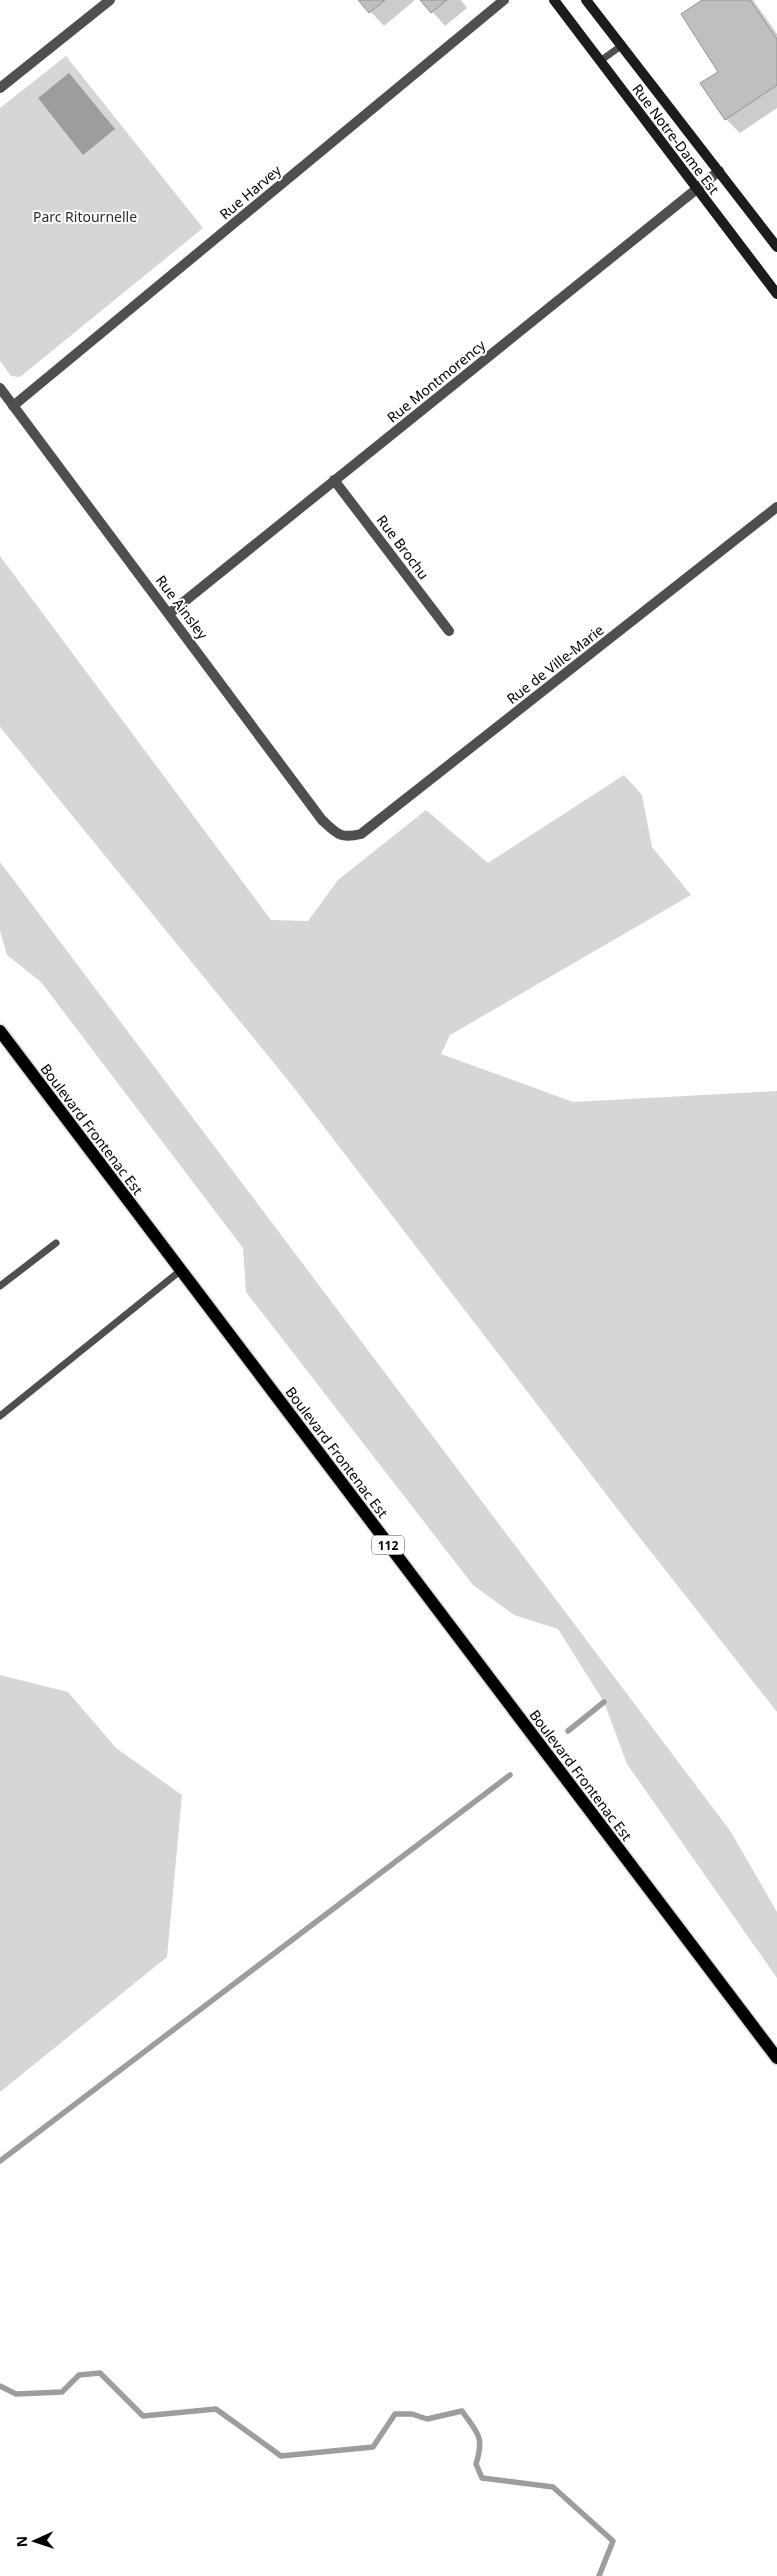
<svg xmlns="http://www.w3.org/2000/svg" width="777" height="2576" font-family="'Noto Sans',sans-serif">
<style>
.green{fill:#d6d6d6}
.water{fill:#9d9d9d}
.shadow{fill:#0003}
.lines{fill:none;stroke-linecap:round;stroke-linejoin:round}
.stream{stroke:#9d9d9d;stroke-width:5.5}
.building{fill:#bfbfbf;stroke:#939393}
.primary-casing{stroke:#dbdbdb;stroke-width:15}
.lane{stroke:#4f4f4f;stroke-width:7}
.street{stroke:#4f4f4f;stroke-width:10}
.secondary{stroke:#1c1c1c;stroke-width:10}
.primary{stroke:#000;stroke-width:12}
.labels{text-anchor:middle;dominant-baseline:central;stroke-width:4;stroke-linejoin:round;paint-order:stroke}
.shield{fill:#fff;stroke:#4c4c4c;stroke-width:1}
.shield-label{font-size:12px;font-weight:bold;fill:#000}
.street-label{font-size:14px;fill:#000;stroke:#fff}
.park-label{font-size:14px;fill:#2d2d2d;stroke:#fff}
</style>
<rect width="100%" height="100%" fill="#fff"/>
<path class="green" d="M66,56L203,228L20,377L11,376L0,361V108Z
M0,556L271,920L308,921L338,880L426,810L488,863L624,775L642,795L652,847L691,895L450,1035L441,1054L573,1102L777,1091V1712L629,1524L291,1084L0,727Z
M0,862L731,1832L777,1912V1978L627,1764L604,1702L558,1629L514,1615L473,1585L246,1292L243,1248L41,982L7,955L0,931Z
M0,1675L68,1692L116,1748L182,1795L167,1957L0,2092Z"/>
<path class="water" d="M69,73L115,129L83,155L38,98Z"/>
<path class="shadow" d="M360,0H415L384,26Z
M422,0H461L467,8L445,26Z
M704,0H753L777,34V108L740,133L726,119L702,84L720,73Z"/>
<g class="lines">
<path class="stream" d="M568,1731L604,1702
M0,2161L510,1775
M0,2386L16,2394L62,2392L79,2375L100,2373L143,2416L216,2409L281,2456L373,2447L395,2414H412L427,2419L462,2411C477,2433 485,2436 476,2464L482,2478L553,2487L613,2541L599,2576"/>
</g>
<path class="building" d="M358,0H385L369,13Z
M420,0H447L431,13Z
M702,0H750L777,39V85L725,120L700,83L718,72L681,14Z"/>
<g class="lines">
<defs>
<path id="primary" d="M0,1031L777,2058"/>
</defs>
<use href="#primary" class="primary-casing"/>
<path class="lane" d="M600,61L621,46
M0,1286L56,1243
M0,1416L180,1271"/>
<path class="street" d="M0,88L110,0
M0,388L322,820C337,834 340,839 361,834L777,507
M13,406L504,0
M334,480L449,631
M170,613L719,171"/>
<path class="secondary" d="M554,0L777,294
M586,0L777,247"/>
<use href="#primary" class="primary"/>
</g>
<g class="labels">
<rect class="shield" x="372" y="1535.5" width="32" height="19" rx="4"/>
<g class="shield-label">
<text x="388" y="1545">112</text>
</g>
<g class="street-label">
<text transform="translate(676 139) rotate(53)">Rue Notre-Dame Est</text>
<text transform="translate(250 192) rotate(-40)">Rue Harvey</text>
<text transform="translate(436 381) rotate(-39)">Rue Montmorency</text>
<text transform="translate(403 547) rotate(53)">Rue Brochu</text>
<text transform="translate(182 607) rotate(53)">Rue Ainsley</text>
<text transform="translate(555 664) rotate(-38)">Rue de Ville-Marie</text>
<text transform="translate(92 1129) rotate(53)">Boulevard Frontenac Est</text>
<text transform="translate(337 1452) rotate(53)">Boulevard Frontenac Est</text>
<text transform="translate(581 1775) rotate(53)">Boulevard Frontenac Est</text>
</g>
<g class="park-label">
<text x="85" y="216">Parc Ritournelle</text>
</g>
</g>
<g transform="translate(35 2541) rotate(267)" stroke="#ffffff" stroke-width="4" paint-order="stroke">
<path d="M0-4L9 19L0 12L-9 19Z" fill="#000000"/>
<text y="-8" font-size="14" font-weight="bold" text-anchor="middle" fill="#000000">N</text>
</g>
</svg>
